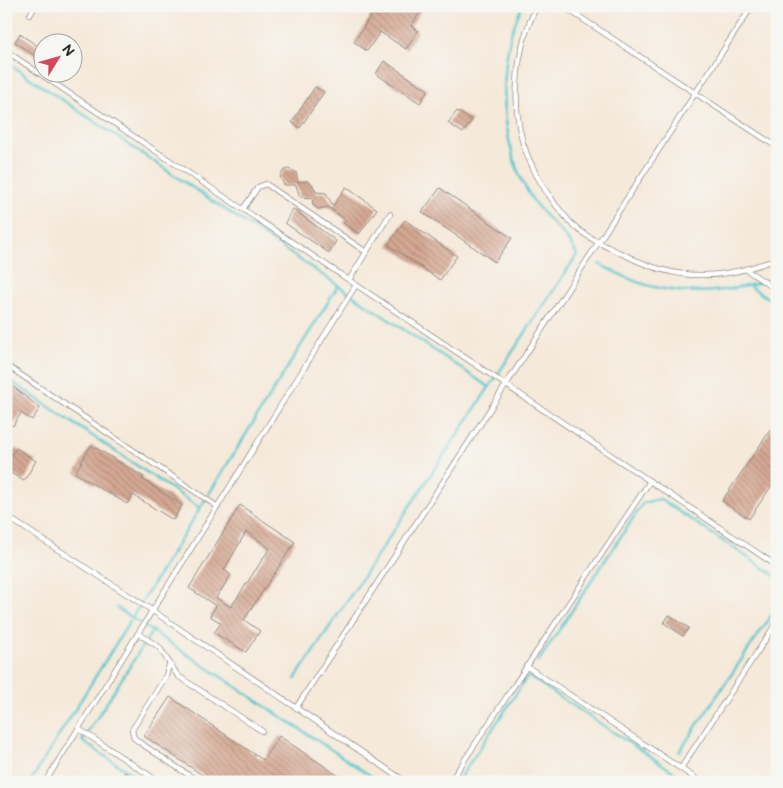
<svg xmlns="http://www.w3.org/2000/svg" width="783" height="788" font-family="'Balsamiq Sans',sans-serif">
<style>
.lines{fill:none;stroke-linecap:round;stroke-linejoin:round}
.stream{stroke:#59c6cc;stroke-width:2.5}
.building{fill:url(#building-back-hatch);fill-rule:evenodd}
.lane-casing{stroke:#908a82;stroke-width:6}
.lane{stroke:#fff;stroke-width:4.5}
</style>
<defs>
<pattern id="building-back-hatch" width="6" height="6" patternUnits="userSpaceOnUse" patternTransform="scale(1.25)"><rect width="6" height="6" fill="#d6a994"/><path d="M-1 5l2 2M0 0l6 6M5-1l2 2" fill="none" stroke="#ae8a79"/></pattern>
</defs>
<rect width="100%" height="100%" fill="#f6f6f2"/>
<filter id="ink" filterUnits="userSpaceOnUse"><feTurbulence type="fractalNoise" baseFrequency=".02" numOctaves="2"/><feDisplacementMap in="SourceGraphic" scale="10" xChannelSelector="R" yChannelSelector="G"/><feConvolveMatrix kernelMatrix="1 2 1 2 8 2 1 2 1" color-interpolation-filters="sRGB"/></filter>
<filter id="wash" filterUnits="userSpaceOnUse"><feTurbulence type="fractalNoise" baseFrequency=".0096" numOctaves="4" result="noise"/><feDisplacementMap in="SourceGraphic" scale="20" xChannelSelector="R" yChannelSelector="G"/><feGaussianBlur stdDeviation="1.12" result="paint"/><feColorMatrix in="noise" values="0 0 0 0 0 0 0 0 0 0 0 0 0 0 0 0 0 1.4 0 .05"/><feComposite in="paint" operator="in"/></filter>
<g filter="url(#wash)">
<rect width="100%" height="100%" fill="#f5e9d9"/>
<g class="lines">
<path class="stream" d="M6,62L489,387
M599,264C611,270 624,277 637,282C682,298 733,293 777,277
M751,287L777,304
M6,378L200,508
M117,608L380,782
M538,662L643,503L660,499L777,577
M295,679L577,255C570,237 546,219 534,202C504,158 499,94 509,43C511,30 517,18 522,6
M679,752L777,607
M30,782L338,286
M144,782L82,741L153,630
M457,782L528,676L689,782"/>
</g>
<g id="blocks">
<path class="building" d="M377,6H424L411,26L418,31L406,49L380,32L367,51L354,42Z
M20,34L42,49V61L15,42Z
M384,61L428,90L420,103L376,74Z
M315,87L324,92L300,128L292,122Z
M457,111L472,120L463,133L448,123Z
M288,169L296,172L298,182L307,181L312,184L316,192L326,193L333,206L346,187L377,209L359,234L343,223L346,220L328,207L318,209L313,205L312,198L300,197L296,185H284L280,177L283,171Z
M440,188L512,238L495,262L422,212Z
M293,209L336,241L329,253L285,223Z
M405,220L457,256L440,280L388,245Z
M6,381L40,408L32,420L21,413L13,426L6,421Z
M773,426L777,429V478L749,519L722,501Z
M91,445L144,477L142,479L182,505L173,520L133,495L127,504L75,473Z
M16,448L36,461L24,481L6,470V463Z
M240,505L295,542L244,620L260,631L246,652L214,633L221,623L210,616L216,606L189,588ZM246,532L270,548L231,607L216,598L231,575L224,570Z
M669,615L689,628L683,636L664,623Z
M170,697L263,760L279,736L348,782H298L293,779L291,782H213L144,736Z
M125,772L139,782H118Z"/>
</g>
</g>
<g filter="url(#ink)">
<use href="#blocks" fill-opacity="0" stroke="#908a82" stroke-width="1"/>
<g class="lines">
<defs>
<path id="lane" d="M537,6C515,48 509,113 528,157C537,179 553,203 569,221C584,237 607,247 627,256C649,267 674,275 699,275C726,276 752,268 777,259
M563,6L777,147
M30,15L35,6
M6,51L777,566
M243,209L258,187L266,184L366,252
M745,269L777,290
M349,280L390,214
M6,365L218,507
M6,516L153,611L406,782
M139,634L159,647L178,676L262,731
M169,665L166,676L132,730L134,738L139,742L199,782
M526,666L701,782
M296,708L752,6
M79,729L159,782
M681,768L777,622
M45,782L356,285
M450,782L650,481"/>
</defs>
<use href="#lane" class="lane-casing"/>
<use href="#lane" class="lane"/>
</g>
</g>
<rect width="783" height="788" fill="none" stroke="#f6f6f2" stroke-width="25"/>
<g transform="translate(58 58) rotate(53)"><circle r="24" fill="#f6f6f2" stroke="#a5a5a2"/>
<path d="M0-4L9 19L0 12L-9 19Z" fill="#d1495b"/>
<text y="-8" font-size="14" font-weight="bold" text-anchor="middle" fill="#2b2b2b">N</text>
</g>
</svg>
